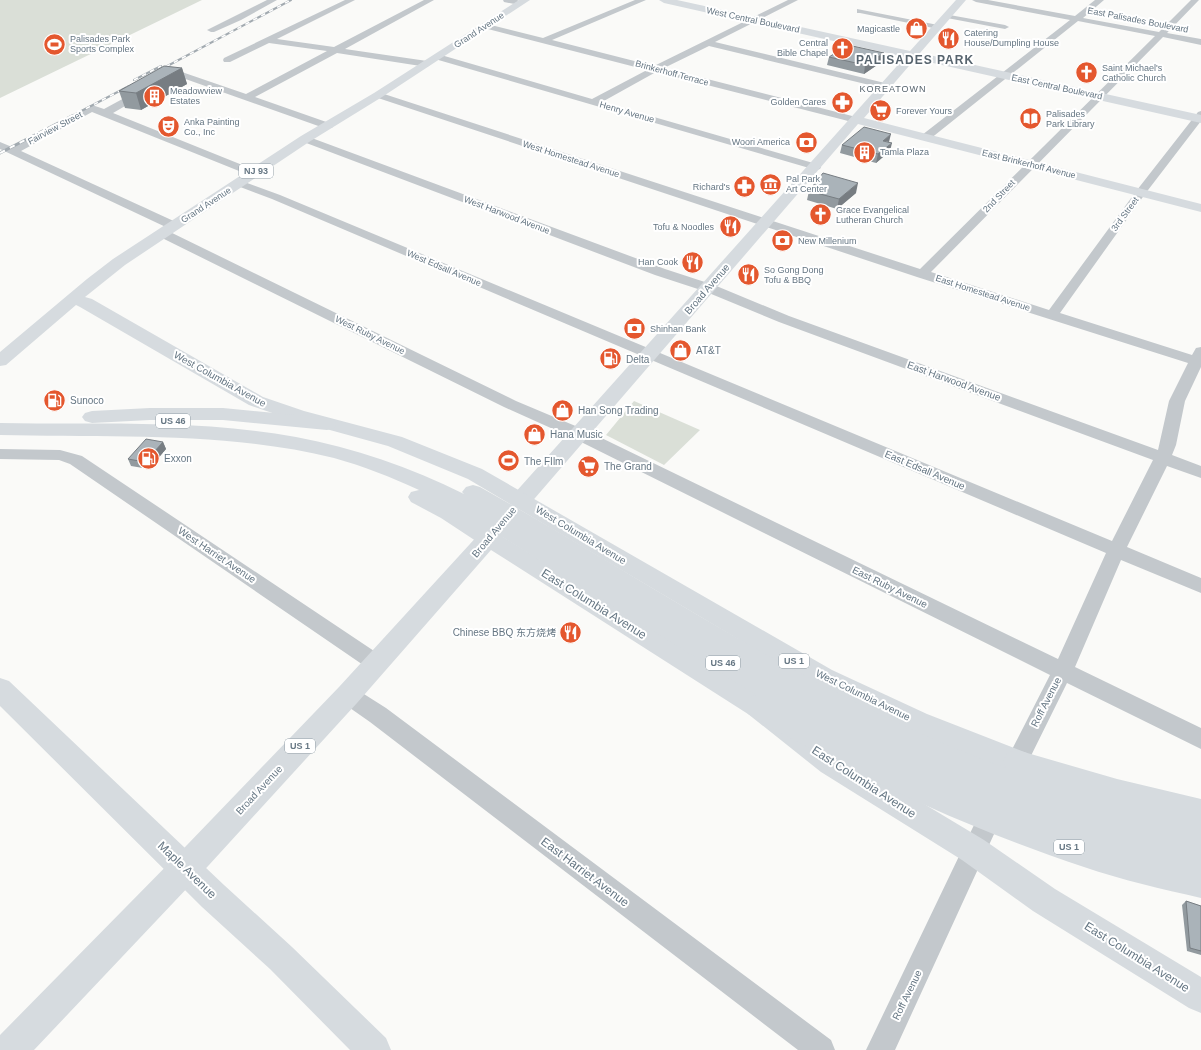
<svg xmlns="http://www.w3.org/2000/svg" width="1201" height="1050" font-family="Arial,'Noto Sans SC',sans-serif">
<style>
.green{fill:#dadfd7}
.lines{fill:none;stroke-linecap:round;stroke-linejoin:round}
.street{fill:#c3c8cc;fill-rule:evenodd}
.secondary{fill:#d6dbdf;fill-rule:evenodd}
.primary{fill:#d6dbdf;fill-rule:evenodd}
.highway{fill:#d6dbdf;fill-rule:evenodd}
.rail-far1-casing{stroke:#a2aab0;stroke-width:2}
.rail-casing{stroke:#a2aab0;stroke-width:3}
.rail-far1{stroke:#fff;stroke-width:1.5;stroke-dasharray:4.5;stroke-linecap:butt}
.rail{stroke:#fff;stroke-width:2;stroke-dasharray:5.5;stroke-linecap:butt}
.wall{fill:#929a9f}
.shaded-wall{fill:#777d82}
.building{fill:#aab3b9;stroke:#777d82}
.labels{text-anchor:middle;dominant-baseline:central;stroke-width:4;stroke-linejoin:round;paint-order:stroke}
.far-street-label{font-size:9px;fill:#657683;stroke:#fff}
.far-poi-label{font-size:9px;fill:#657683;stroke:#fff;text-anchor:start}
.far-neighbourhood-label{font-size:9px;letter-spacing:1px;fill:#57646e;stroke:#fff}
.shield{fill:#fff;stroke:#939fa8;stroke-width:1}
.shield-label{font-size:9px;font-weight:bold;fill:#657683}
.street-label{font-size:10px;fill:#657683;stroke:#fff}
.poi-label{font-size:10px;fill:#657683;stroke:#fff;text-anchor:start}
.far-district-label{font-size:12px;font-weight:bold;letter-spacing:1px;fill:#57646e;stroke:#fff}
.near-street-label{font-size:12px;fill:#657683;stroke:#fff}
</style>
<rect width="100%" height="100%" fill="#fafaf8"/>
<path class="green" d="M0,0H202L0,98Z
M634,401L700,430L664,465L606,435Z"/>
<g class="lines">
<path class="street" d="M267,0H277L241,20L214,32H211L207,30Z
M345,0H355L277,39L334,47L424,0H434L345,49L427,61L431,64L427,67L337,53L255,97L332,124L333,126L332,128H324L177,76L113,113L257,171L259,173L257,175H249L92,112L21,151L178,223L180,226L178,229H170L0,149V142L12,147L89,106L92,105L104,109L176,70L246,94L327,51L269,43L230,62H224L223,60L224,58Z
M503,0H517L524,3L520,5L504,2Z
M635,0H646L552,40L654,66L788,0H798L715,42L889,84L891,86L886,89L709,46L664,68L860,118L861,120L856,123L656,72L602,102L820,165L821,167L820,169L816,170L435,59L434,57L438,54L441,55L592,99L647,70L484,28L483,26L487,24L543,38Z
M972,0H988L1075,16L1095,0H1104L1083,18L1159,32L1191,0H1199L1167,33L1201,39V45L1163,37L931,272L1049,310L1137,190L1198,112L1201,111V121L1145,194L1060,313L1192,355L1196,348L1201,347V367L1185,401L1176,445L1172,455L1201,466V478L1167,466L1127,547L1201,578V593L1121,560L1075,667L1201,728V749L1067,683L1019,780L1011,783L1003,780L1000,773L1050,675L573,438L504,407L158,236L156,233L158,230H166L516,401L585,430L1058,659L1106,553L272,199L235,185L233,183L239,180L280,195L1112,541L1153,460L779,322L704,291L655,275L301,141L300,139L305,136L309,137L665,269L714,285L789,316L1158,450L1169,401L1188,363L917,277L375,97L373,95L375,93H381L920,269L1155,36L1078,21L930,139H922L921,137L922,135L1070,20L976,2Z
M857,9L938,25L942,27L938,29L860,13H857Z
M944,14L1005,25L1009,27L1005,29L947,18H944Z
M0,449L60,450L82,456L383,657L386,663L383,669L376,671L369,669L70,464L59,460L0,459Z
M348,686L356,689L386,708L831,1040L835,1050H798L370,722L340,701L337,695L340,689Z
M994,797L1002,800L1006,808L895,1050H866L986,800Z"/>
<path class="secondary" d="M659,0H677L910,51L956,0H966L920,53L1201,115V123L915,59L864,118L1201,204V212L858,124L529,505L521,507L513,505L510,500L513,495L905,57L664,3Z
M0,678L9,681L224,885L292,947L386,1038L391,1050H350L270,969L202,907L0,706Z"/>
<path class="primary" d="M519,0H530L382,97L309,142L125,265L85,297L92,299L263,397L304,411L402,437L482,469L832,670L927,714L1027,753L1031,762L1027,771L1017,774L1007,771L909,730L814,684L468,479L388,446L290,419L249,405L80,307L76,305L6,365L0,366V352L87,279L113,259L301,136L374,93Z
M499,519L507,521L510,527L503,537L766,698L841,754L984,840L1055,889L1201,977V1013L1189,1008L1033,911L962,860L821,772L748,714L491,550L357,703L209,865L34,1050H0V1035L187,845L339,687L491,521Z"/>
<path class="highway" d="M150,408H223L327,418L334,420L337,424L334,428L327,430L223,420H150L92,423L85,421L82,417L85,413L92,411Z
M0,423C98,425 199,419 296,437C354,448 410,467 464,494L462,492L466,487L473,485L480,487C654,584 818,700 1006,768L1003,762L1007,753L1017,750L1117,779L1201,799V898C1162,889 1122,880 1084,867C966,828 855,776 748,714L744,706L748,698L756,695L499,535L501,539L498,545L490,547L482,545L441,518L411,502L408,497L411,492L419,490C391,477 363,466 334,458C225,431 111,438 0,435Z"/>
<defs>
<path id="rail-far1" d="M158,71L291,0
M134,80L161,66
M70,117L129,86"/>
<path id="rail" d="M0,153L72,116"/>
</defs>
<use href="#rail-far1" class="rail-far1-casing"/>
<use href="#rail" class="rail-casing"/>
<use href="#rail-far1" class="rail-far1"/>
<use href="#rail" class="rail"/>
</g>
<path class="wall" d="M829,57L883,61L864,74L827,65Z
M182,68L187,84L141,110L125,108L119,91Z
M889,142L890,151L876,163L840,153L842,145Z
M809,191L856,193L837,209L807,200Z
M163,442L166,449L149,469L131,466L128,459Z
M1186,901L1201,906V955L1187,951L1182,905Z"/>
<path class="shaded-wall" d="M884,53L883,61L864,74L865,65Z
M182,68L187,84L141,110L136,93Z
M891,134L889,142L883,141Z
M892,143L890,151L876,163L878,154Z
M858,183L856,193L837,209L839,199Z
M163,442L166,449L149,469L145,462Z"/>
<path class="building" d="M848,45L884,53L865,65L829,57Z
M164,66L182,68L136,93L119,91Z
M864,127L891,134L883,141L892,143L878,154L842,145Z
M823,173L858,183L839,199L809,191Z
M146,439L163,442L145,462L128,459Z
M1186,901L1201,906V951L1190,948Z"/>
<defs>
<symbol id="shop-disc" viewBox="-11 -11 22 22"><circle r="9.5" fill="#e4572e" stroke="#fff"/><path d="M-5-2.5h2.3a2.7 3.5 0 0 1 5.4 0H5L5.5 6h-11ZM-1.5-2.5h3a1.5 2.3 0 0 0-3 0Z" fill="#fff"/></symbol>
<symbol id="restaurant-disc" viewBox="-11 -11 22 22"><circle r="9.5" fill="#e4572e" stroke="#fff"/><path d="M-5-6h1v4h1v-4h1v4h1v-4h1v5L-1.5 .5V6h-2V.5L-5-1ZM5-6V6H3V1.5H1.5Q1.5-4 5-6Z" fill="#fff"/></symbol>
<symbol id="stadium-disc" viewBox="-11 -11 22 22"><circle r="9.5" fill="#e4572e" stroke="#fff"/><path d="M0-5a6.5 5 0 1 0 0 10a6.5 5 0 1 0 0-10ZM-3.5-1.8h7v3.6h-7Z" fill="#fff"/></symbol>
<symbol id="church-disc" viewBox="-11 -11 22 22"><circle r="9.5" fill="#e4572e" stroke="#fff"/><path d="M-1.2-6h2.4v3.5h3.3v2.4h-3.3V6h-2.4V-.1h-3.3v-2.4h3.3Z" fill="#fff"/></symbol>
<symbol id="building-disc" viewBox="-11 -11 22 22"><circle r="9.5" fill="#e4572e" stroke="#fff"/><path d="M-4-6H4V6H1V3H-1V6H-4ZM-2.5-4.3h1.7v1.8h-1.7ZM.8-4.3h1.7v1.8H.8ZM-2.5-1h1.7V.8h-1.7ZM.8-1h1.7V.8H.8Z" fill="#fff"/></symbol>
<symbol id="pharmacy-disc" viewBox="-11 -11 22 22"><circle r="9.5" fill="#e4572e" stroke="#fff"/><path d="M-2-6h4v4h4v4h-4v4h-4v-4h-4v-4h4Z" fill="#fff"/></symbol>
<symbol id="supermarket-disc" viewBox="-11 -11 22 22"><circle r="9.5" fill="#e4572e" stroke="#fff"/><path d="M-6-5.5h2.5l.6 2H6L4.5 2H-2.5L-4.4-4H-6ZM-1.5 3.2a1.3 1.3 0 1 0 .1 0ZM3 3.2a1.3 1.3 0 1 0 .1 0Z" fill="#fff"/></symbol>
<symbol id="library-disc" viewBox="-11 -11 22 22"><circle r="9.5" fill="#e4572e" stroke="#fff"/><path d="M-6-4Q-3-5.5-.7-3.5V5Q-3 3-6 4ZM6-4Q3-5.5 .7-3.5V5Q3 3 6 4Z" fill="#fff"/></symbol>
<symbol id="theatre-disc" viewBox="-11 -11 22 22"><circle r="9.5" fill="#e4572e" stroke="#fff"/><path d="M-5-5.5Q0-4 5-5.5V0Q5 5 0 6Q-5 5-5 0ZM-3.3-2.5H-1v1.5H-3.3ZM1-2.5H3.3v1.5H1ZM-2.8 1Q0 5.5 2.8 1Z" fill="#fff"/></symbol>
<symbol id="bank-disc" viewBox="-11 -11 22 22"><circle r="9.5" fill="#e4572e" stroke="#fff"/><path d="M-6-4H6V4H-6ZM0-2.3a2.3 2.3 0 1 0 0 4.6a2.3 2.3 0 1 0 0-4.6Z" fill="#fff"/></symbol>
<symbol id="museum-disc" viewBox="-11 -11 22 22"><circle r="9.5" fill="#e4572e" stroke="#fff"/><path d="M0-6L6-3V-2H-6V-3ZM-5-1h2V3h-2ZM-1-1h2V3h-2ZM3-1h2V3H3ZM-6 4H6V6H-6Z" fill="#fff"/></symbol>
<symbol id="fuel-disc" viewBox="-11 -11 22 22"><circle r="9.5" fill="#e4572e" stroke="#fff"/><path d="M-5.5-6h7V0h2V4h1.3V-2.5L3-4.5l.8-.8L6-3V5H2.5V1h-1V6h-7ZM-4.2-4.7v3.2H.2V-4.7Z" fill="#fff"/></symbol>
</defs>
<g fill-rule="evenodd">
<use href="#shop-disc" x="904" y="16" width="25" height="25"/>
<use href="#restaurant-disc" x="936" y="26" width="25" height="25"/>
<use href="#stadium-disc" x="42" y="32" width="25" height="25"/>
<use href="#church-disc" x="830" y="36" width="25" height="25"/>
<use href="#church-disc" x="1074" y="60" width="25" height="25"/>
<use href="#building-disc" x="142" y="84" width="25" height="25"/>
<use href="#pharmacy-disc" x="830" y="90" width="25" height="25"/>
<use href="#supermarket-disc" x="868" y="98" width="25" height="25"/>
<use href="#library-disc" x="1018" y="106" width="25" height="25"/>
<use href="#theatre-disc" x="156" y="114" width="25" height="25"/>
<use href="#bank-disc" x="794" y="130" width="25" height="25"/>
<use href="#building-disc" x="852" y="140" width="25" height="25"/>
<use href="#museum-disc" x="758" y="172" width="25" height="25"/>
<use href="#pharmacy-disc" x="732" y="174" width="25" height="25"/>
<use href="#church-disc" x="808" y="202" width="25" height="25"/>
<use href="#restaurant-disc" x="718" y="214" width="25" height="25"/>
<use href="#bank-disc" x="770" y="228" width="25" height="25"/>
<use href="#restaurant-disc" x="680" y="250" width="25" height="25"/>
<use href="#restaurant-disc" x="736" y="262" width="25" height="25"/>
<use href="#bank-disc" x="622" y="316" width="25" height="25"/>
<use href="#shop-disc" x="668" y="338" width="25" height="25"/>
<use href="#fuel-disc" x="598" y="346" width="25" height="25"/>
<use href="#fuel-disc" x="42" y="388" width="25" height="25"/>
<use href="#shop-disc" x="550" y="398" width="25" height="25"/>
<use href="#shop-disc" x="522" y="422" width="25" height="25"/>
<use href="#fuel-disc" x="136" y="446" width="25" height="25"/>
<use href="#stadium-disc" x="496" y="448" width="25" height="25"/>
<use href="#supermarket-disc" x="576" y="454" width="25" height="25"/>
<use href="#restaurant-disc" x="558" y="620" width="25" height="25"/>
</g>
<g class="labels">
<g class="far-street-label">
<text transform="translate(753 20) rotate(12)">West Central Boulevard</text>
<text transform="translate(1138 20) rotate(11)">East Palisades Boulevard</text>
<text transform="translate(479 30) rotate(-33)">Grand Avenue</text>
<text transform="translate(672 73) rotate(15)">Brinkerhoff Terrace</text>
<text transform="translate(1057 87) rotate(12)">East Central Boulevard</text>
<text transform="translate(627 112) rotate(16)">Henry Avenue</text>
<text transform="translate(55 128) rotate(-28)">Fairview Street</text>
<text transform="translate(571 159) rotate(18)">West Homestead Avenue</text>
<text transform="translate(1029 164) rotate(14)">East Brinkerhoff Avenue</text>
<text transform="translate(999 196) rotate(-46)">2nd Street</text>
<text transform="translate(206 205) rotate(-33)">Grand Avenue</text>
<text transform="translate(1125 214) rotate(-54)">3rd Street</text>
<text transform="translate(507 215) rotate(21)">West Harwood Avenue</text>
<text transform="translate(444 268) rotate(23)">West Edsall Avenue</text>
<text transform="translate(983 293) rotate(18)">East Homestead Avenue</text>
<text transform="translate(370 335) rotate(26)">West Ruby Avenue</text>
</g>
<g class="far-poi-label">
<text x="900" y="29" text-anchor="end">Magicastle</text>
<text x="964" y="33">Catering<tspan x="964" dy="10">House/Dumpling House</tspan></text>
<text x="70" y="39">Palisades Park<tspan x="70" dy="10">Sports Complex</tspan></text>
<text x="828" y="43" text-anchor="end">Central<tspan x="828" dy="10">Bible Chapel</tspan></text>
<text x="1102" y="68">Saint Michael's<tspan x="1102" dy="10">Catholic Church</tspan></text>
<text x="170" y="91">Meadowview<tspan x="170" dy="10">Estates</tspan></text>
<text x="826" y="102" text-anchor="end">Golden Cares</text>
<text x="896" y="111">Forever Yours</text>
<text x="1046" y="114">Palisades<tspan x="1046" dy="10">Park Library</tspan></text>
<text x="184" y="122">Anka Painting<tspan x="184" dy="10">Co., Inc</tspan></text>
<text x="790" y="142" text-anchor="end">Woori America</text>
<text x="880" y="152">Tamla Plaza</text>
<text x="786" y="179">Pal Park<tspan x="786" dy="10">Art Center</tspan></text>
<text x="730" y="187" text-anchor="end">Richard's</text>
<text x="836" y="210">Grace Evangelical<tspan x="836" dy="10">Lutheran Church</tspan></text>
<text x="714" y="227" text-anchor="end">Tofu &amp; Noodles</text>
<text x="798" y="241">New Millenium</text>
<text x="678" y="262" text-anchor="end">Han Cook</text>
<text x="764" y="270">So Gong Dong<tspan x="764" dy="10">Tofu &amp; BBQ</tspan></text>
<text x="650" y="329">Shinhan Bank</text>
</g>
<g class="far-neighbourhood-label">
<text x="893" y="89">KOREATOWN</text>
</g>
<g class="shield">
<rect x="239" y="164" width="34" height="14" rx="3"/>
<rect x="156" y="414" width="34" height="14" rx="3"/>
<rect x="779" y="654" width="30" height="14" rx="3"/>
<rect x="706" y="656" width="34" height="14" rx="3"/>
<rect x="285" y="739" width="30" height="14" rx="3"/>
<rect x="1054" y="840" width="30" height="14" rx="3"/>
</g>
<g class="shield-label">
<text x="256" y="171">NJ 93</text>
<text x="173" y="421">US 46</text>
<text x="794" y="661">US 1</text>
<text x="723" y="663">US 46</text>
<text x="300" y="746">US 1</text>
<text x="1069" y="847">US 1</text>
</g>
<g class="street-label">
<text transform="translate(707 289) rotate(-49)">Broad Avenue</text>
<text transform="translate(220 379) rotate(29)">West Columbia Avenue</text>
<text transform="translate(954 381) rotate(20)">East Harwood Avenue</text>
<text transform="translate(925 470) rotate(23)">East Edsall Avenue</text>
<text transform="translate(494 532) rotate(-50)">Broad Avenue</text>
<text transform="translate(581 535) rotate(31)">West Columbia Avenue</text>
<text transform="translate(217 555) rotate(34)">West Harriet Avenue</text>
<text transform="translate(890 587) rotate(26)">East Ruby Avenue</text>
<text transform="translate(863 695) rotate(26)">West Columbia Avenue</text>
<text transform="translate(1046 702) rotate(-63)">Roff Avenue</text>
<text transform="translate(259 790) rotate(-47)">Broad Avenue</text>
<text transform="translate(907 995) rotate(-64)">Roff Avenue</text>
</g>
<g class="poi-label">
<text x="696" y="350">AT&amp;T</text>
<text x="626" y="359">Delta</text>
<text x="70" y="400">Sunoco</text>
<text x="578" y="410">Han Song Trading</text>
<text x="550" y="434">Hana Music</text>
<text x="164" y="458">Exxon</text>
<text x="524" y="461">The FIlm</text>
<text x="604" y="466">The Grand</text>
<text x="556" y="632" text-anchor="end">Chinese BBQ 东方烧烤</text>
</g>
<g class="far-district-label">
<text x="915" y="60">PALISADES PARK</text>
</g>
<g class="near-street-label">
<text transform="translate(594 604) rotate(32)">East Columbia Avenue</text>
<text transform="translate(864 782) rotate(33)">East Columbia Avenue</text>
<text transform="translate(187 870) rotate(44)">Maple Avenue</text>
<text transform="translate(585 872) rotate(37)">East Harriet Avenue</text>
<text transform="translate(1137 957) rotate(32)">East Columbia Avenue</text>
</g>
</g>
</svg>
